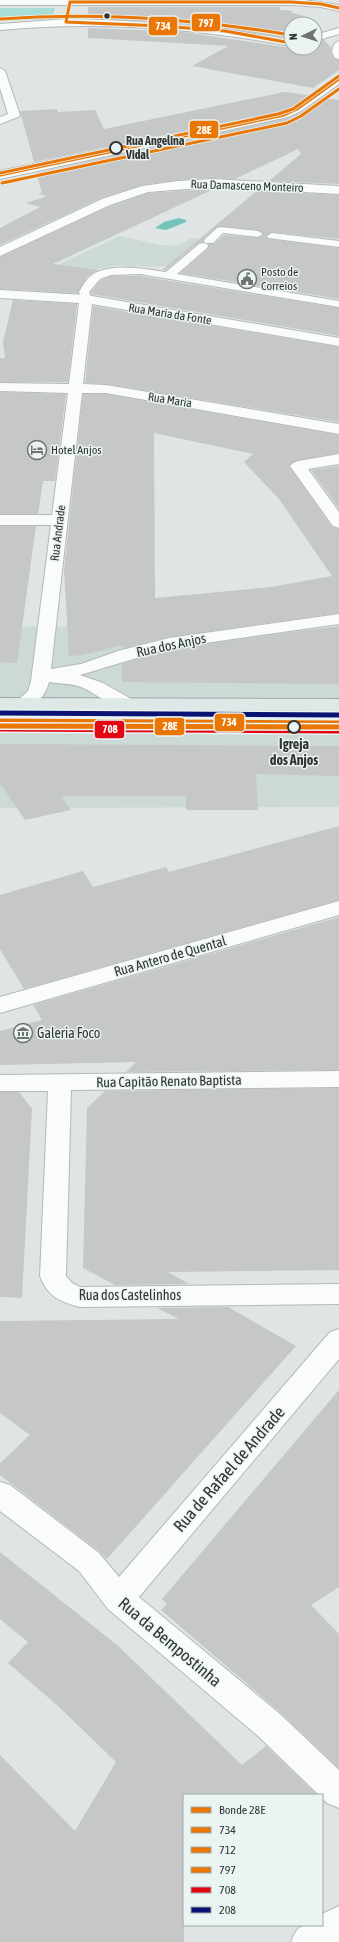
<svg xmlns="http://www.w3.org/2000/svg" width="339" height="1942" font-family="'Asap Condensed',sans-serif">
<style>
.built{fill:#ccd9d7}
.green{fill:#a9ded7}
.water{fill:#75c2ba}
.building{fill:#c6c7c7;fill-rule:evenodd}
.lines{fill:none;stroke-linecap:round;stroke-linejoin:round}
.lane-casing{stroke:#b4b8b8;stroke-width:2}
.street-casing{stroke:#b4b8b8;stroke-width:2}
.secondary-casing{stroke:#b4b8b8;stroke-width:2}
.primary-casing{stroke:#98aaa8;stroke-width:2}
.lane{fill:#fafbfb;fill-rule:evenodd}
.street{fill:#fafbfb;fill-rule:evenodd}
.secondary{fill:#fafbfb;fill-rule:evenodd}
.primary{fill:#dee8e7;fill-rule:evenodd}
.bus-1-far1-casing{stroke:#eaf4f2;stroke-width:4.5}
.bus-1-casing{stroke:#eaf4f2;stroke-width:8}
.bus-2-casing{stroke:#eaf4f2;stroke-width:4.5}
.bus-3-casing{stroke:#eaf4f2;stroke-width:4.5}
.bus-4-casing{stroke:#eaf4f2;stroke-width:8}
.bus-5-casing{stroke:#eaf4f2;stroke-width:8}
.bus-1-far1{stroke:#ea7705;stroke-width:3}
.bus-1{stroke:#ea7705;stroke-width:5}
.bus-2{stroke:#ea7705;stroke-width:3}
.bus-3{stroke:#ea7705;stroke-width:3}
.bus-4{stroke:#e30613;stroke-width:5}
.bus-5{stroke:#0a1274;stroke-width:5}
.tram-1-far1-casing{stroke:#eaf4f2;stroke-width:4.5}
.tram-1-casing{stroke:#eaf4f2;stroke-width:8}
.tram-1-far1{stroke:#ea7705;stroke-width:3}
.tram-1{stroke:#ea7705;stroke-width:5}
.bus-dot{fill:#313535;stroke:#eaf4f2;stroke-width:1.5}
.stop-dot{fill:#eaf4f2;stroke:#313535;stroke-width:2}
.labels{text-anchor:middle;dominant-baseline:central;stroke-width:3;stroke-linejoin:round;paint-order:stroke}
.far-stop-label{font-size:12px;font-weight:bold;fill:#313535;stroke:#eaf4f2;text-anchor:start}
.far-street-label{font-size:12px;fill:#313535;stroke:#eaf4f2}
.far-poi-label{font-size:12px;fill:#313535;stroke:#eaf4f2;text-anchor:start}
.street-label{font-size:14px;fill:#313535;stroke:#eaf4f2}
.stop-label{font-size:14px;font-weight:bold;fill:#313535;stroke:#eaf4f2}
.poi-label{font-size:14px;fill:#313535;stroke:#eaf4f2;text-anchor:start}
.near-street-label{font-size:17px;fill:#313535;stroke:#eaf4f2}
.line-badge{stroke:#eaf4f2;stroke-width:1.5}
.badge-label{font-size:11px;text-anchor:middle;font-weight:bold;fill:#fff}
</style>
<rect width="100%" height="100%" fill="#dfe5e4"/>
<path class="built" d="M120,236L161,245L177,246L191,238L199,239L173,263L166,266L151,267L119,265L101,268L87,273L74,291L67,295L39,292L55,266Z
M0,626L339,630V807L0,808Z"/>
<path class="green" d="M0,8H55L52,19L0,21Z"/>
<path class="water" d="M179,218L186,220V222L166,230L155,228L164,222Z"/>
<path class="building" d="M88,7H280V10L292,11L291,13L302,15L310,24H291V38L180,24L88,18Z
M88,28L182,32L291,48H315V42L324,40L331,48V53L334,59L339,60V70L313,88L192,66L228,46L88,38Z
M284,92L308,95L292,106L281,111L34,162L20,111L57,109L58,112L95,110L104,129Z
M322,98L339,100V184L269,181L301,154L298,149L235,179L212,178L178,180L142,185L101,198L0,245V228L40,207L26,203L47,196L39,194L42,192L36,173L288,118L302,112Z
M214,189L53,264L98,270L87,277L78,293L0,289V257L111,206L148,193Z
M257,191L339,195V239L272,232L266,236L268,239L339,248V299L180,273L208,249L209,244H214L224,235L258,238L264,235L258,230L217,227L204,238L203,242L198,243L166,270H162Z
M111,276H140L339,308V336L91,294V292L101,280Z
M13,300L77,304L68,382H0V358H5L3,342Z
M93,306L339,347V422L106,384L85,383Z
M0,392L66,394L55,481H43L38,514H0Z
M83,394H106L339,435V453L298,460L289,466L332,527L339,529V613L169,637L123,648V645L83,655L69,656L64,570ZM154,433L253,454L244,462L279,499L332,576L271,587L155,598Z
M339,466V509L311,470Z
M0,526H36L17,663L0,662Z
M339,626V684L122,682V664L170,649Z
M0,744L339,746V776L256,774L258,810H186V796H61L71,810L25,820L0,783Z
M339,826V900L24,989L0,949V895L83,871L93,887L166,867L169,872Z
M339,917V1070L126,1072L136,1062L0,1065V1031L42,1020L33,1005Z
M339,1088V1270L168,1272L189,1284L115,1285L83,1268L87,1108L105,1091Z
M0,1092H19L32,1109L22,1298L0,1297Z
M228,1307L296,1346L107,1559L100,1552L0,1475V1463L30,1435L0,1413V1321L179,1319L157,1308Z
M339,1390V1587L311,1605L339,1634V1768L281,1713L161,1610L167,1604L162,1599Z
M0,1552L117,1645L242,1765L266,1746L317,1795H184V1942H0V1755L75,1831L116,1762L58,1706L8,1663L28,1642L0,1619Z"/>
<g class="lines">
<defs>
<path id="lane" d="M221,227L258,231L263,234L258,237L223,233L213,243H205L204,241L205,239L217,228Z
M272,233L339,241V247L268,238L267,236Z
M203,243L207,244L208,246L207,248L177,274L339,301V307L140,274L111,275L100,279L89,292L91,299L90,301H82L79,292C82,287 87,278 92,275C109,262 147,269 166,272L199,244Z"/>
<path id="street" d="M67,19C142,20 217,27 291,40V46C192,28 100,21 0,30V24Z
M339,28V34L315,41V35Z
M0,68L5,71L20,115L18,117L0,124V117L8,114L0,88Z
M339,76V84L301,111L288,117L0,179V171L281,112L293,107Z
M212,179L339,186V194L212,187L148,192L110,205L0,256V247L102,199L142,186L178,181Z
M0,290L86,295L339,338V346L92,304L83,384L106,385L339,424V434L106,393H82L51,669L81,664L118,651L169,638L339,614V624L170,648L80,675L103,683L133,700L135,704L133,708C115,712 97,693 81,687C71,683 59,684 49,682C45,697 33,712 16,708L14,704L28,691L31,681L51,525H0V515H52L68,393L0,391V383L69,384L79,303L0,298Z
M339,454V464L308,469L339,512V528L333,526L290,466L293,463L298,461Z
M339,901V915L0,1013V997Z
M339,1071V1087L71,1090L66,1276L72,1283L80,1287L339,1284V1304L80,1307C60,1302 47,1296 40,1276L48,1091H0V1075Z
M339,1329V1359L139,1597L280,1714L339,1770V1808L327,1803L322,1798V1795H319L258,1736L108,1609L79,1571L0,1511V1482L10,1485L99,1553L119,1577L330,1332Z
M339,1906V1942H291C298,1923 303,1925 322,1925V1914Z"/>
<path id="secondary" d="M0,0H304L339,5V11L321,7L291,5H0Z
M339,41V59L335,58L332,52L334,44Z"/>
<path id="primary" d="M0,698L339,699V711L0,710Z
M0,715L339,717V729L0,727Z"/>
</defs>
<use href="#lane" class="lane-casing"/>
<use href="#street" class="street-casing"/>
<use href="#secondary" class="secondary-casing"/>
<use href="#primary" class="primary-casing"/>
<use href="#lane" class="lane"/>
<use href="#street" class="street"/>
<use href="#secondary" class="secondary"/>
<use href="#primary" class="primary"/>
<defs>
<path id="bus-1-far1" d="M291,43L225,31L162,26L66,22L70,2H291L321,4L339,8
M0,175L284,115L297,109L339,79"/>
<path id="bus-1" d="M0,721L339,723"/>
<path id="bus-2" d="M2,183L287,123L301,116L339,89"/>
<path id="bus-3" d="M0,19C98,12 194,19 291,35"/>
<path id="bus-4" d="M0,729L339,731"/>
<path id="bus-5" d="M0,713L339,715"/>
</defs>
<use href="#bus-1-far1" class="bus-1-far1-casing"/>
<use href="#bus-1" class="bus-1-casing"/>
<use href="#bus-2" class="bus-2-casing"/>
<use href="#bus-3" class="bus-3-casing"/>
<use href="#bus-4" class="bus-4-casing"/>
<use href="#bus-5" class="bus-5-casing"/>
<use href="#bus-1-far1" class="bus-1-far1"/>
<use href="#bus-1" class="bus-1"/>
<use href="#bus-2" class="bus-2"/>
<use href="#bus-3" class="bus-3"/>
<use href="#bus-4" class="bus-4"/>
<use href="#bus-5" class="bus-5"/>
<defs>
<path id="tram-1-far1" d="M0,173L278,114L293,109L339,76"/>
<path id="tram-1" d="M0,726L339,727"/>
</defs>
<use href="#tram-1-far1" class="tram-1-far1-casing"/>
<use href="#tram-1" class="tram-1-casing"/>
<use href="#tram-1-far1" class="tram-1-far1"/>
<use href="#tram-1" class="tram-1"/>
</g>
<defs>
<symbol id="civic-ring" viewBox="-11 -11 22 22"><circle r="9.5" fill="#eaf4f2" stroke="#6e7372" stroke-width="1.5"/><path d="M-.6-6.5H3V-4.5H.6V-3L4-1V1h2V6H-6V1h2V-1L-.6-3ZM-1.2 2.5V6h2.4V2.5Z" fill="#6e7372"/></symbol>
<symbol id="hotel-ring" viewBox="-11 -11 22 22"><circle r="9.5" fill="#eaf4f2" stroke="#6e7372" stroke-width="1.5"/><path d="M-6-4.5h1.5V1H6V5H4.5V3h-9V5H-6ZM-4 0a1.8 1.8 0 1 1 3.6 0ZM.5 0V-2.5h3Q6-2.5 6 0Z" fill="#6e7372"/></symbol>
<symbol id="museum-ring" viewBox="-11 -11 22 22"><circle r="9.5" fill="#eaf4f2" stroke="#6e7372" stroke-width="1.5"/><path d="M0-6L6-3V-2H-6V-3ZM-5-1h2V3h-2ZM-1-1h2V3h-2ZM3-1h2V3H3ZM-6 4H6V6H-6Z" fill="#6e7372"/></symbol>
</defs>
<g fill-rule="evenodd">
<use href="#civic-ring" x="236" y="268" width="22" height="22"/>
<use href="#hotel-ring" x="26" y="439" width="22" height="22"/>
<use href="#museum-ring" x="12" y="1022" width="22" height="22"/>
</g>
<circle class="bus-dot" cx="107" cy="16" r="3.5"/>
<g class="stop-dot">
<circle cx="116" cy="148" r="6"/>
<circle cx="294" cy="727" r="6"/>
</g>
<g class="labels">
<g class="far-stop-label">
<text x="126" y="141">Rua Angelina<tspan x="126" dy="14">Vidal</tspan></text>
</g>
<g class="far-street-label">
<text transform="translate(247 186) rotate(2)">Rua Damasceno Monteiro</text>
<text transform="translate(170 314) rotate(9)">Rua Maria da Fonte</text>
<text transform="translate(170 400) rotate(9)">Rua Maria</text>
<text transform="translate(58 533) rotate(-83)">Rua Andrade</text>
</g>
<g class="far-poi-label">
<text x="261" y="272">Posto de<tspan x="261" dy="14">Correios</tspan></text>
<text x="51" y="450">Hotel Anjos</text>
</g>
<g class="street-label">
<text transform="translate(171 645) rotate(-12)">Rua dos Anjos</text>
<text transform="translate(170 956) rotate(-16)">Rua Antero de Quental</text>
<text transform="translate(169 1081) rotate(-1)">Rua Capitão Renato Baptista</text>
<text x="130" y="1295">Rua dos Castelinhos</text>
</g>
<g class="stop-label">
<text x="294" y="744">Igreja<tspan x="294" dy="16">dos Anjos</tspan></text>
</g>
<g class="poi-label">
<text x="37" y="1033">Galeria Foco</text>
</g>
<g class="near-street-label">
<text transform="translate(229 1469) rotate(-49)">Rua de Rafael de Andrade</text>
<text transform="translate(170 1642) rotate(40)">Rua da Bempostinha</text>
</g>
</g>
<g class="line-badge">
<rect x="191" y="13" width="30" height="19" rx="4" fill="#ea7705"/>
<rect x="148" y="16" width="30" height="20" rx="4" fill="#ea7705"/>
<rect x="189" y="120" width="30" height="19" rx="4" fill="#ea7705"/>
<rect x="214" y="713" width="31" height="19" rx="4" fill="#ea7705"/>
<rect x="154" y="717" width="31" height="19" rx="4" fill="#ea7705"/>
<rect x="94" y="720" width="31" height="19" rx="4" fill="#e30613"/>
</g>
<g class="badge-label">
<text x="206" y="27">797</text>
<text x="163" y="30">734</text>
<text x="204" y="134">28E</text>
<text x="229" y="726">734</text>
<text x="170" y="730">28E</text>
<text x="110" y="733">708</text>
</g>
<rect x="183" y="1794" width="140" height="132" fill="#eaf4f2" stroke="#a0a8a6"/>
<rect x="191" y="1807" width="20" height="6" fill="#ea7705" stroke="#a0a8a6"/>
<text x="219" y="1814" font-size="12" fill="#313535">Bonde 28E</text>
<rect x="191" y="1827" width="20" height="6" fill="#ea7705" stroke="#a0a8a6"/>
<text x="219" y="1834" font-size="12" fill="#313535">734</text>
<rect x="191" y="1847" width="20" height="6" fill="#ea7705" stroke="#a0a8a6"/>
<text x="219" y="1854" font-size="12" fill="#313535">712</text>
<rect x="191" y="1867" width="20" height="6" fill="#ea7705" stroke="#a0a8a6"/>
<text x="219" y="1874" font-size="12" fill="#313535">797</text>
<rect x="191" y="1887" width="20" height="6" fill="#e30613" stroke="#a0a8a6"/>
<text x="219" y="1894" font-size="12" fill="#313535">708</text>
<rect x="191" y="1907" width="20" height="6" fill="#0a1274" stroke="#a0a8a6"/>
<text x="219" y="1914" font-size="12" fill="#313535">208</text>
<g transform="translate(303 36) rotate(266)"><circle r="19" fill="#eaf4f2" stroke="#a0a8a6"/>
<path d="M0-3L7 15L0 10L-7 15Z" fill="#6e7372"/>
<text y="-6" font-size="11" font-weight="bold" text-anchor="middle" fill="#313535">N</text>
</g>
</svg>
